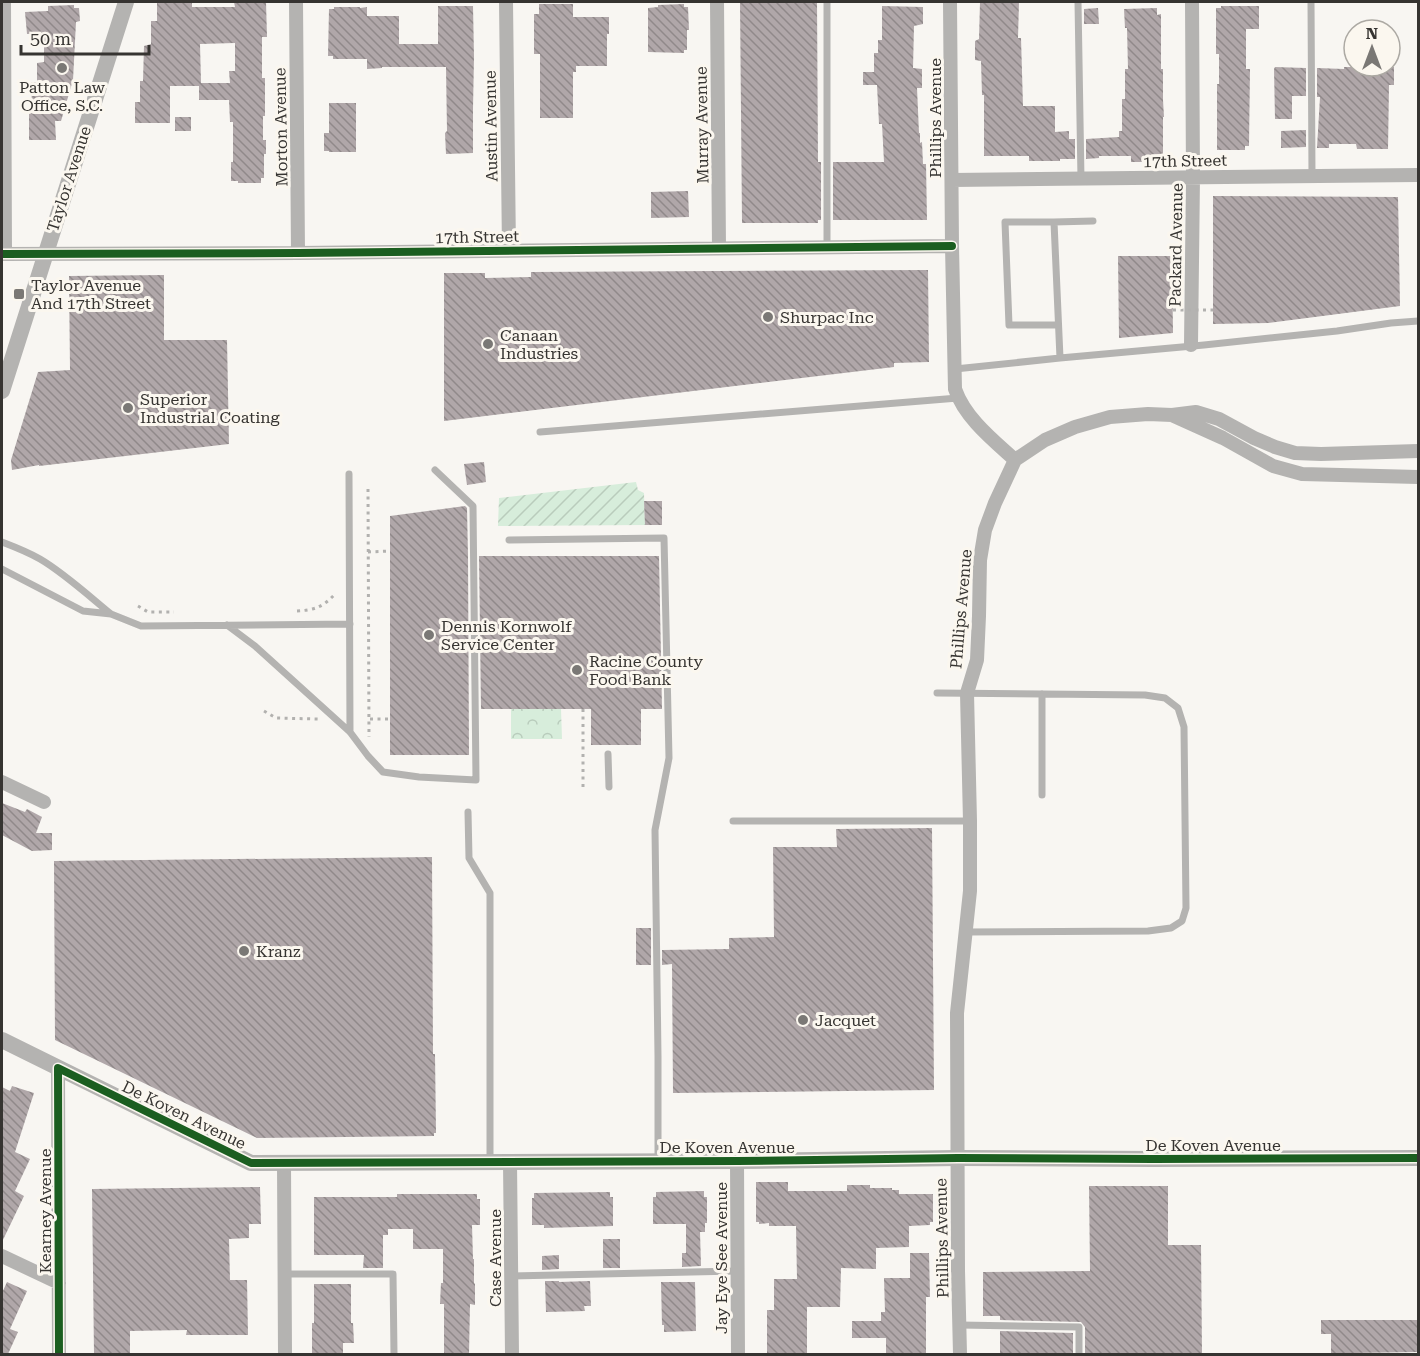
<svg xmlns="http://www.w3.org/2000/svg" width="1420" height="1356" font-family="'Roboto Serif',serif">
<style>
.park{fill:url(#park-crowns)}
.garden{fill:url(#garden-furrows)}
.building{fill:url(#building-back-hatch);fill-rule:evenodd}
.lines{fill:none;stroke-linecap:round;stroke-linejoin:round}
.path{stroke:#b2b1af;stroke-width:3;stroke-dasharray:3 4.5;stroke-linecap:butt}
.service{stroke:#b4b3b1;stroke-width:7}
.minor{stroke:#b4b3b1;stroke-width:14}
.tertiary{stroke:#b4b3b1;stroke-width:16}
.path-bridge{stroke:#b2b1af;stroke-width:3;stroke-dasharray:3 4.5;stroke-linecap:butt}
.cycleway-casing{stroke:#fbf7ef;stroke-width:11}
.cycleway{stroke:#1b5e20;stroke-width:8}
.poi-dot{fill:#7a7875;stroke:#fbf7ef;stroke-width:2}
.labels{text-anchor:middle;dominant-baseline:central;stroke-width:6;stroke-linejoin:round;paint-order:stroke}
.poi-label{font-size:16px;fill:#363431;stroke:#fbf7ef;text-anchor:start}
.street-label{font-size:16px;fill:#363431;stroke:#fbf7ef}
</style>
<defs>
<pattern id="park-crowns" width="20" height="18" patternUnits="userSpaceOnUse" patternTransform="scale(1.5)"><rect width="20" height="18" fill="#d7eddb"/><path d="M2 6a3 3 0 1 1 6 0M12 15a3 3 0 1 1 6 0" fill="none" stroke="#b9ccbc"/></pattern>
<pattern id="garden-furrows" width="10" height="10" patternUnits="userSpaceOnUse" patternTransform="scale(1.5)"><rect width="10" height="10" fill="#d7eddb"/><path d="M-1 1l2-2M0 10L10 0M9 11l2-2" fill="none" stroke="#b9ccbc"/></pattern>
<pattern id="building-back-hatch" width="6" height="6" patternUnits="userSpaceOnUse" patternTransform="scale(1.5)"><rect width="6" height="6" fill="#b0a7a9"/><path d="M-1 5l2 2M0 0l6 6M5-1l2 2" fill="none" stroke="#90898a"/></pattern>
</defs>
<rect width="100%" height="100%" fill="#f8f6f2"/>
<path class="park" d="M511,709H561L562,739H511Z"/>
<path class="garden" d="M636,482L638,490L644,493L645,525L498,526L499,498Z"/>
<path class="building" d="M157,2H192V7H235L234,2H266L267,37H262V78H265V116H263V140H266V154H264V178H261V183H238V181H231V162H233V122H230L229,100H199V86H170V123H135V102H140V81H143L144,46L151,44V21H157ZM235,43V71H229L230,83H201L200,44Z
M740,2H817L818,162H821V220H818V223H742Z
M980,2H1019L1018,38H1021L1023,106H1055V132L1069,131V139H1075V159H1060V161H1029V156H984V95H982L981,61L975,60V41L979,39Z
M539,4H573V17H609V34H607V66H576V72H573V118H540V54H534V14H539Z
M684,4V7H688L689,30H687V50H684V53L648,52V8L658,7V5Z
M74,5V8H79L80,21L76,22L73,80L61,121H55L56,140H29V106H32L31,82H37V63L44,62V33L27,34L25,12L48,11V6Z
M438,6H473L474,57L473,108V153L446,154L445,133L447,131L446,67H382V68L367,69V59H333V56H328L329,9H334V7H360V8L367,7V16H399V44H438Z
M882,6L923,7V24L914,26L913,68L922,69V88H917L919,133H920V143L922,142L923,164H926L927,220H833V162H884L882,124H879L877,85H863V72H874V53H878V40H882Z
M1221,6H1259V29H1246V69H1250L1249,146H1245V150H1217V84H1219V54H1216V8H1221Z
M1098,8L1099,24H1084V9Z
M1157,8V15L1161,14V69H1163V100L1164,117H1163V156H1156V160H1145V162H1131V156H1099V158L1086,159V139L1119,137V131H1122V99H1125V69H1128L1127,28H1125L1124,9Z
M1275,67L1306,68V96H1292V119H1275L1274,69Z
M1344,67H1394V85H1389L1388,149H1357L1356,144H1329V148H1317L1320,97H1317V68L1344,69Z
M329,103H356V152H329V151H324V133H329Z
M175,117H191V131H175Z
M1306,130V147L1281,148V131Z
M688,191L689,217L651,218V192Z
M1213,196L1398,197L1400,306L1268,323L1213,324Z
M1118,256H1172L1173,333L1119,338Z
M928,270L929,362L894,363V367L444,421V273H485V278L531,277V272Z
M164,275V340H227L229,444L39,466V465L12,470L11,460L38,372L70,370L69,276Z
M484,462L486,482L467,485L464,464Z
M644,501H662V525H645Z
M465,506L467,508L468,556L469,755H390V516Z
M479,556H659L662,709H641V745H591V709H481Z
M2,803L25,812L27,809L42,817L36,833H52V850L32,851L2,835Z
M932,828L934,1090L673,1093L672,964L662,965V950L729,949V938L774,937L773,847H837L836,829Z
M432,857L433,1054H435L436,1133H434V1136L257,1138L55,1040L54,861Z
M636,928H651V965H636Z
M12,1086L34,1093L15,1152L30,1159L15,1191L24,1196L2,1242V1087L10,1091Z
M756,1182H788V1191H847V1185H870V1188H892V1190H899V1194H933V1222H930V1225L909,1226V1247L876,1248V1269L841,1268L840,1307H807V1354H767V1310H774V1279H797L796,1226H769V1223L759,1224V1222H756Z
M1089,1186H1168V1245H1201L1202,1354H1085V1327L1081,1322L1000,1320V1316H983V1272L1090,1271Z
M260,1187L261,1224H249V1238L229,1239L230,1280H247L248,1335H186L187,1330L130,1331V1354H94L92,1189Z
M704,1191V1197H707V1223H705V1232H700L701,1266L682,1267V1253H686V1224H653V1197H656V1192Z
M610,1192V1197H613V1226L544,1228V1225H532V1198H534V1193Z
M397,1194H477V1199H480V1225H472L473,1259H474V1283L475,1284V1305L470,1304L469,1354H444V1304H440L441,1283H443V1249H413V1229H388V1235H383V1268H363L364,1255H314V1197H397Z
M603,1239H620V1268H603Z
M910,1253H929L930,1297H926V1354H886V1338H852V1321H881V1312H885L884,1278H910Z
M559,1255V1269L542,1270V1256Z
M545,1281H559V1282L590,1281L591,1306H584L585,1311L546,1312Z
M7,1282L27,1291L10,1329L18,1332L8,1354H2V1293Z
M661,1282H695L696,1331L664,1332V1325H662Z
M314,1284H351V1323H353L354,1343H343V1354H312V1323H314Z
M1321,1320H1419V1352L1355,1353V1354H1331V1334H1321Z
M1000,1331L1073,1333V1354H1000Z"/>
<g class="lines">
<path class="path" d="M368,489L369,737
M368,552L390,551
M138,606L148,612H174
M297,611C315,610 323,607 335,594
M583,709V787
M264,711L276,718L318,719
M370,719H390"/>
<path class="service" d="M827,2V247
M1078,2L1081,179
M1311,2L1312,176
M1054,222L1093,221
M1058,325H1009L1005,222H1054L1060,358
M955,369L1060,358L1204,345L1337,331L1391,323L1418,321
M540,432L958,398
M349,474L350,732
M509,540L664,538L669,758L655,830L658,1056V1161
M2,542C15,547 28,552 40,559C64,573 89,596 111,614
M2,569L83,611L111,614L141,626L350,624
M227,625L255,646L350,732L368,756L383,772L419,777L476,780L473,506L435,470
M937,693L1145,695L1165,698L1178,708L1184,727L1186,908L1182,921L1171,928L1148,931L966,932
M1042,694V795
M608,754L609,787
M468,812L469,858L490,893V1161
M733,821H970
M285,1274H393L394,1354
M511,1276L737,1271
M960,1325L1079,1327V1354"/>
<path class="minor" d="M4,2L5,254
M296,2L298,253
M506,2L509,250
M717,2L719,248
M950,2L952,246L955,389C965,418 993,440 1015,460
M952,180L1418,175
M2,254L298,253L952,246
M1191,345L1193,177L1192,2
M1172,415L1223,438L1273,466L1302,474L1418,477
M1015,460L1045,440L1075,427L1110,417L1148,414L1172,415L1196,412L1219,419L1254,438L1275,447L1295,453L1321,454L1418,451
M2,782L44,802
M58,1068L59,1354
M737,1161L738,1354
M510,1162L512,1354
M284,1163L285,1354
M2,1256L59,1283
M960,1354L958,1271L957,1013L970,891V821L967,693L977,660L979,616L980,560L985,530L995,503L1015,460"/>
<path class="tertiary" d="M2,391L126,2
M2,1040L251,1163L737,1161L958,1158L1154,1159L1418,1158"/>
<path class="path-bridge" d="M1173,310H1213"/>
<defs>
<path id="cycleway" d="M2,254L298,253L952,246
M59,1354L58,1068L251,1163L737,1161L958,1158L1154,1159L1418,1158"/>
</defs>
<use href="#cycleway" class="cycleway-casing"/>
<use href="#cycleway" class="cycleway"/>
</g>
<g class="poi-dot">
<circle cx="62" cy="68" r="6"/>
<rect x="13" y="288" width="12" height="12" rx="3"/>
<circle cx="768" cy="317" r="6"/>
<circle cx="488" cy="344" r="6"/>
<circle cx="128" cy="408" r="6"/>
<circle cx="429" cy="635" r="6"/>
<circle cx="577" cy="670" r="6"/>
<circle cx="244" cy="951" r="6"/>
<circle cx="803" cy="1020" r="6"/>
</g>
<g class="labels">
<g class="poi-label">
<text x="62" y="87" text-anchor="middle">Patton Law<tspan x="62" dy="18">Office, S.C.</tspan></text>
<text x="31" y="285">Taylor Avenue<tspan x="31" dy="18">And 17th Street</tspan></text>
<text x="780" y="317">Shurpac Inc</text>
<text x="500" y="335">Canaan<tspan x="500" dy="18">Industries</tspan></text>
<text x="140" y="399">Superior<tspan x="140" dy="18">Industrial Coating</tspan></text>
<text x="441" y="626">Dennis Kornwolf<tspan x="441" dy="18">Service Center</tspan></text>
<text x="589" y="661">Racine County<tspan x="589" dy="18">Food Bank</tspan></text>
<text x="256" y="951">Kranz</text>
<text x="815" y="1020">Jacquet</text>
</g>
<g class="street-label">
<text transform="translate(935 118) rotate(-90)">Phillips Avenue</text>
<text transform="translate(702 125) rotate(-91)">Murray Avenue</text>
<text transform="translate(491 126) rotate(-91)">Austin Avenue</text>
<text transform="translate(281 127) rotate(-91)">Morton Avenue</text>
<text transform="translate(1185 161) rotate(-1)">17th Street</text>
<text transform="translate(69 179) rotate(-72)">Taylor Avenue</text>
<text transform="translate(477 237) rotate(-1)">17th Street</text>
<text transform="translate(1176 245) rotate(-89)">Packard Avenue</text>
<text transform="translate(961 609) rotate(-85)">Phillips Avenue</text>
<text transform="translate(184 1115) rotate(26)">De Koven Avenue</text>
<text x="1213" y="1145">De Koven Avenue</text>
<text x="727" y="1147">De Koven Avenue</text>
<text transform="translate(45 1211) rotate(-90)">Kearney Avenue</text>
<text transform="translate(942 1238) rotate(-91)">Phillips Avenue</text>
<text transform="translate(495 1258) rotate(-90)">Case Avenue</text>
<text transform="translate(721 1258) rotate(-90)">Jay Eye See Avenue</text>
</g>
</g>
<rect width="1420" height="1356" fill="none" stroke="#363431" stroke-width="6"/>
<g transform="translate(1372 48)"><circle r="28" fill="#fbf7ef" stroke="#aca9a3" stroke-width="1.5"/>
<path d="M0-4.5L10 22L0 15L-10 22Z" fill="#7a7875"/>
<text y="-9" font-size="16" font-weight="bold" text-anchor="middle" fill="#363431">N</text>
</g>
<path d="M21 45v9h128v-9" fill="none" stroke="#363431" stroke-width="3"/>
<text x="30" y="45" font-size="18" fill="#363431" stroke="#fbf7ef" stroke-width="4.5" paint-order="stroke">50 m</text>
</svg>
